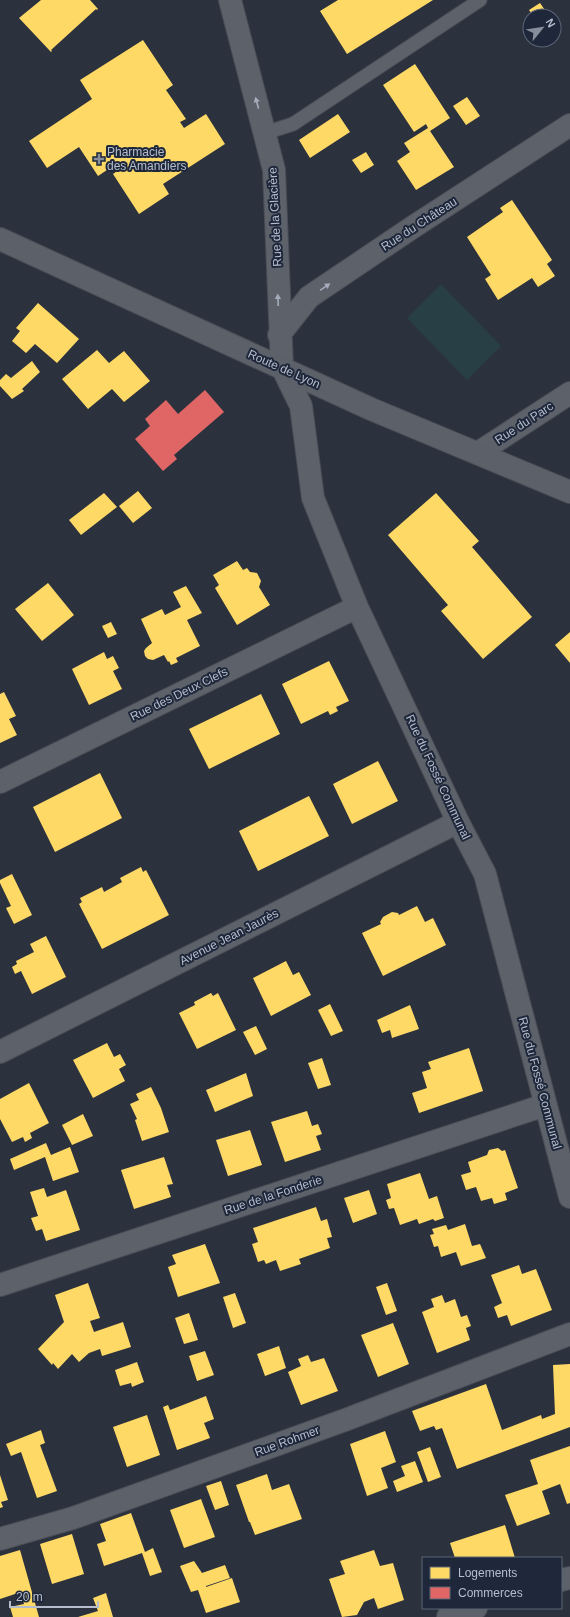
<svg xmlns="http://www.w3.org/2000/svg" width="570" height="1617" font-family="Helvetica,sans-serif">
<style>
.green{fill:#273f45}
.homes{fill:#ffd966}
.shops{fill:#e06666}
.lines{fill:none;stroke-linecap:round;stroke-linejoin:round}
.service-casing{stroke:#484d55;stroke-width:15}
.minor-casing{stroke:#484d55;stroke-width:24}
.secondary-casing{stroke:#484d55;stroke-width:24}
.service{stroke:#5d616a;stroke-width:13}
.minor{stroke:#5d616a;stroke-width:22}
.secondary{stroke:#5b6069;stroke-width:22}
.oneway{fill:#a4abba}
.poi-dot{fill:#868d9b;stroke:#1e283a;stroke-width:1.5}
.labels{text-anchor:middle;dominant-baseline:central;stroke-width:4;stroke-linejoin:round;paint-order:stroke}
.poi-label{font-size:12px;fill:#b6bece;stroke:#1e283a;text-anchor:start}
.street-label{font-size:12px;fill:#b6bece;stroke:#1e283a}
</style>
<rect width="100%" height="100%" fill="#2c323d"/>
<path class="green" d="M441,284L501,346L467,380L407,318Z"/>
<path class="homes" d="M41,0H90L98,9L97,10L96,9L51,50L52,51L51,52L19,18Z
M338,0H433L347,54L320,11Z
M540,3L549,16H533L529,10Z
M143,40L173,85L166,90L186,119L180,122L184,128L206,114L225,144L163,184L169,194L139,214L113,174L120,169L116,164L98,176L79,147L47,168L29,141L92,99L80,80Z
M415,64L450,118L430,131L454,167L416,190L397,161L410,152L404,143L428,128L426,124L414,132L383,85Z
M467,97L480,116L466,125L453,106Z
M338,114L350,132L310,158L299,140Z
M366,152L374,165L361,173L352,160Z
M512,200L552,260L547,264L555,276L538,287L532,278L498,300L485,279L491,275L467,237L503,212L500,208Z
M38,303L79,339L57,363L35,344L26,353L12,341L20,331L16,328Z
M97,350L109,363L124,351L150,381L124,402L112,389L88,409L62,379Z
M32,361L40,372L22,389L24,391L12,399L0,386V380L6,374L11,378Z
M138,491L152,508L133,523L119,506Z
M104,493L117,507L81,535L69,520Z
M436,493L479,541L472,547L532,617L483,659L441,611L448,605L388,535Z
M237,561L243,570L247,568L250,572L257,573L261,581L259,587L270,605L237,625L215,588L219,585L213,575Z
M48,583L74,615L42,641L15,609Z
M186,586L202,613L187,620L200,646L176,658L178,662L171,665L169,661L168,662L164,655L153,660L148,659L145,656L144,651L146,648L152,643L141,619L162,609L165,615L181,607L173,592Z
M111,622L117,634L108,638L102,626Z
M570,632V663L555,645Z
M104,652L107,659L113,656L119,668L113,671L122,689L89,705L72,669Z
M329,661L349,701L336,707L338,711L330,715L328,711L301,724L282,684Z
M4,692L16,716L9,719L17,735L0,743V694Z
M261,694L280,734L209,769L189,729Z
M378,761L398,801L352,824L333,784Z
M100,773L122,818L55,852L33,807Z
M309,796L329,836L258,871L239,831Z
M141,867L143,872L146,870L169,915L102,949L79,904L82,902L80,898L102,887L104,892L122,882L120,878Z
M12,874L32,915L14,924L6,908L11,906L0,883V880Z
M417,906L425,922L433,918L446,945L383,976L362,933L381,924L380,922L383,917L392,912L398,913L399,915Z
M46,936L66,977L32,994L21,971L15,974L12,967L17,964L16,961L34,952L30,944Z
M286,961L293,975L299,972L311,995L271,1016L253,978Z
M211,993L213,996L218,993L236,1030L197,1049L179,1013L195,1005L194,1002Z
M330,1004L343,1031L331,1036L318,1010Z
M410,1005L419,1029L392,1038L390,1030L382,1033L377,1020Z
M256,1026L267,1049L255,1055L243,1032Z
M107,1043L114,1057L120,1054L126,1065L119,1069L125,1081L93,1098L73,1060Z
M469,1048L483,1091L419,1113L412,1093L427,1088L422,1072L431,1069L428,1062Z
M322,1058L331,1085L318,1089L308,1063Z
M246,1073L253,1096L215,1112L206,1090Z
M29,1083L49,1123L30,1133L32,1138L25,1142L23,1137L12,1142L0,1119V1099Z
M151,1087L161,1108L169,1132L142,1141L135,1120L137,1119L130,1104L139,1100L136,1094Z
M307,1111L312,1126L318,1124L322,1134L316,1136L321,1150L285,1162L271,1122Z
M83,1114L93,1136L72,1145L62,1125Z
M250,1130L262,1165L228,1176L216,1140Z
M46,1143L51,1155L70,1147L79,1172L53,1181L45,1157L14,1170L10,1159Z
M498,1148L502,1151L505,1150L518,1188L505,1193L507,1200L494,1204L492,1198L481,1201L476,1187L466,1190L461,1175L471,1172L468,1162L487,1155L489,1150Z
M164,1157L173,1184L167,1185L171,1197L134,1209L121,1170Z
M420,1173L429,1199L437,1196L444,1218L435,1221L433,1219L419,1224L417,1219L400,1225L394,1208L389,1209L386,1200L391,1198L387,1184Z
M44,1188L47,1197L66,1190L80,1230L46,1241L42,1229L36,1231L31,1218L38,1216L30,1192Z
M369,1190L377,1214L353,1223L344,1198Z
M316,1207L321,1221L327,1219L332,1237L327,1238L330,1248L299,1259L301,1264L280,1271L276,1260L266,1264L264,1260L258,1262L252,1244L258,1242L253,1228Z
M465,1224L472,1246L480,1244L486,1258L461,1266L456,1252L441,1257L438,1246L434,1247L430,1235L434,1234L432,1229L446,1225L448,1230Z
M205,1244L220,1283L178,1297L168,1267L176,1264L172,1255Z
M519,1265L522,1274L536,1269L552,1310L511,1326L507,1315L498,1318L494,1307L502,1303L491,1275Z
M88,1283L100,1318L90,1321L94,1332L123,1322L131,1347L102,1356L100,1349L89,1353L79,1362L72,1354L58,1369L53,1363L52,1365L38,1349L64,1322L55,1295Z
M387,1283L397,1311L386,1315L376,1287Z
M235,1293L246,1323L233,1328L223,1297Z
M442,1295L445,1303L455,1299L461,1317L467,1315L471,1326L466,1328L470,1340L437,1353L422,1312L434,1307L431,1299Z
M189,1313L198,1340L184,1344L175,1318Z
M393,1323L409,1364L378,1377L361,1335Z
M279,1346L286,1368L265,1376L257,1354Z
M205,1351L214,1375L197,1381L189,1356Z
M308,1355L311,1362L324,1358L338,1391L301,1405L288,1372L301,1366L298,1359Z
M137,1362L144,1382L132,1387L131,1383L120,1386L115,1370Z
M570,1364V1427L457,1469L442,1428L436,1430L434,1426L420,1431L412,1411L486,1384L502,1430L541,1415L542,1419L555,1414L553,1365Z
M206,1396L214,1419L204,1423L210,1438L177,1450L163,1407L168,1405L170,1410Z
M147,1415L160,1455L127,1467L113,1427Z
M41,1430L45,1443L40,1445L57,1491L37,1498L21,1452L11,1456L6,1444Z
M385,1431L396,1462L381,1468L388,1488L367,1496L350,1444Z
M570,1446V1503L567,1504L560,1484L542,1491L550,1514L517,1526L505,1495L538,1484L530,1460Z
M430,1447L441,1477L428,1482L417,1452Z
M415,1461L423,1482L397,1492L393,1481L405,1476L401,1466Z
M267,1474L272,1490L289,1484L302,1519L255,1535L250,1522H249L236,1485Z
M0,1475L8,1500L1,1502L3,1507L0,1508Z
M221,1481L229,1505L215,1510L206,1486Z
M201,1499L215,1537L184,1548L170,1510Z
M131,1513L145,1552L153,1548L162,1572L150,1576L142,1553L104,1566L97,1544L106,1541L100,1524Z
M505,1525L515,1558H455L450,1543Z
M72,1534L84,1574L52,1584L40,1544Z
M20,1550L39,1617H13L10,1607L24,1604L21,1592L0,1599V1556Z
M374,1550L380,1566L393,1563L404,1600L378,1609L374,1598L364,1602L357,1615L342,1617L329,1579L345,1574L340,1561Z
M194,1561L202,1573L225,1565L230,1578L206,1586V1587L232,1578L240,1602L206,1613L198,1590L191,1592L180,1566Z
M106,1593L113,1617H78L98,1611L93,1598Z"/>
<path class="shops" d="M205,390L224,412L174,455L177,459L163,471L135,439L150,426L145,419L166,400L178,414Z"/>
<g class="lines">
<defs>
<path id="service" d="M265,133L293,124L480,0"/>
<path id="minor" d="M230,0L274,170L282,367L301,406L313,498L357,607L458,822L485,874L570,1197
M279,335L309,297L413,227L570,125
M478,453L570,393
M0,782L357,607
M0,1052L458,822
M0,1285L545,1105
M0,1539L73,1518L345,1420L570,1334
M561,1580L570,1578
M448,1617L476,1608"/>
<path id="secondary" d="M0,239L371,409L570,492"/>
</defs>
<use href="#service" class="service-casing"/>
<use href="#minor" class="minor-casing"/>
<use href="#secondary" class="secondary-casing"/>
<use href="#service" class="service"/>
<use href="#minor" class="minor"/>
<use href="#secondary" class="secondary"/>
</g>
<defs><path id="oneway-solid" d="M-6-.8H1V-3.2L6.5 0L1 3.2V.8H-6Z"/></defs>
<g class="oneway">
<use href="#oneway-solid" transform="translate(257 103) rotate(-105)"/>
<use href="#oneway-solid" transform="translate(325 287) rotate(-34)"/>
<use href="#oneway-solid" transform="translate(278 300) rotate(-92)"/>
</g>
<path class="poi-dot" d="M97 153h4v4h4v4h-4v4h-4v-4h-4v-4h4z"/>
<g class="labels">
<g class="poi-label">
<text x="107" y="152">Pharmacie<tspan x="107" dy="14">des Amandiers</tspan></text>
</g>
<g class="street-label">
<text transform="translate(275 217) rotate(-93)">Rue de la Glacière</text>
<text transform="translate(419 224) rotate(-33)">Rue du Château</text>
<text transform="translate(284 369) rotate(24)">Route de Lyon</text>
<text transform="translate(524 423) rotate(-33)">Rue du Parc</text>
<text transform="translate(179 694) rotate(-26)">Rue des Deux Clefs</text>
<text transform="translate(438 777) rotate(65)">Rue du Fossé Communal</text>
<text transform="translate(229 937) rotate(-27)">Avenue Jean Jaurès</text>
<text transform="translate(540 1083) rotate(75)">Rue du Fossé Communal</text>
<text transform="translate(273 1195) rotate(-18)">Rue de la Fonderie</text>
<text transform="translate(287 1441) rotate(-20)">Rue Rohmer</text>
</g>
</g>
<rect x="422" y="1557" width="140" height="52" fill="#1e283a" stroke="#5b6475"/>
<rect x="430" y="1567" width="20" height="12" fill="#ffd966" stroke="#5b6475"/>
<text x="458" y="1577" font-size="12" fill="#b6bece">Logements</text>
<rect x="430" y="1587" width="20" height="12" fill="#e06666" stroke="#5b6475"/>
<text x="458" y="1597" font-size="12" fill="#b6bece">Commerces</text>
<g transform="translate(542 28) rotate(60)"><circle r="19" fill="#1e283a" stroke="#5b6475"/>
<path d="M0-3L7 15L0 10L-7 15Z" fill="#868d9b"/>
<text y="-6" font-size="11" font-weight="bold" text-anchor="middle" fill="#b6bece">N</text>
</g>
<path d="M10 1601v6h88v-6" fill="none" stroke="#b6bece" stroke-width="2"/>
<text x="16" y="1601" font-size="12" fill="#b6bece" stroke="#1e283a" stroke-width="3" paint-order="stroke">20 m</text>
</svg>
